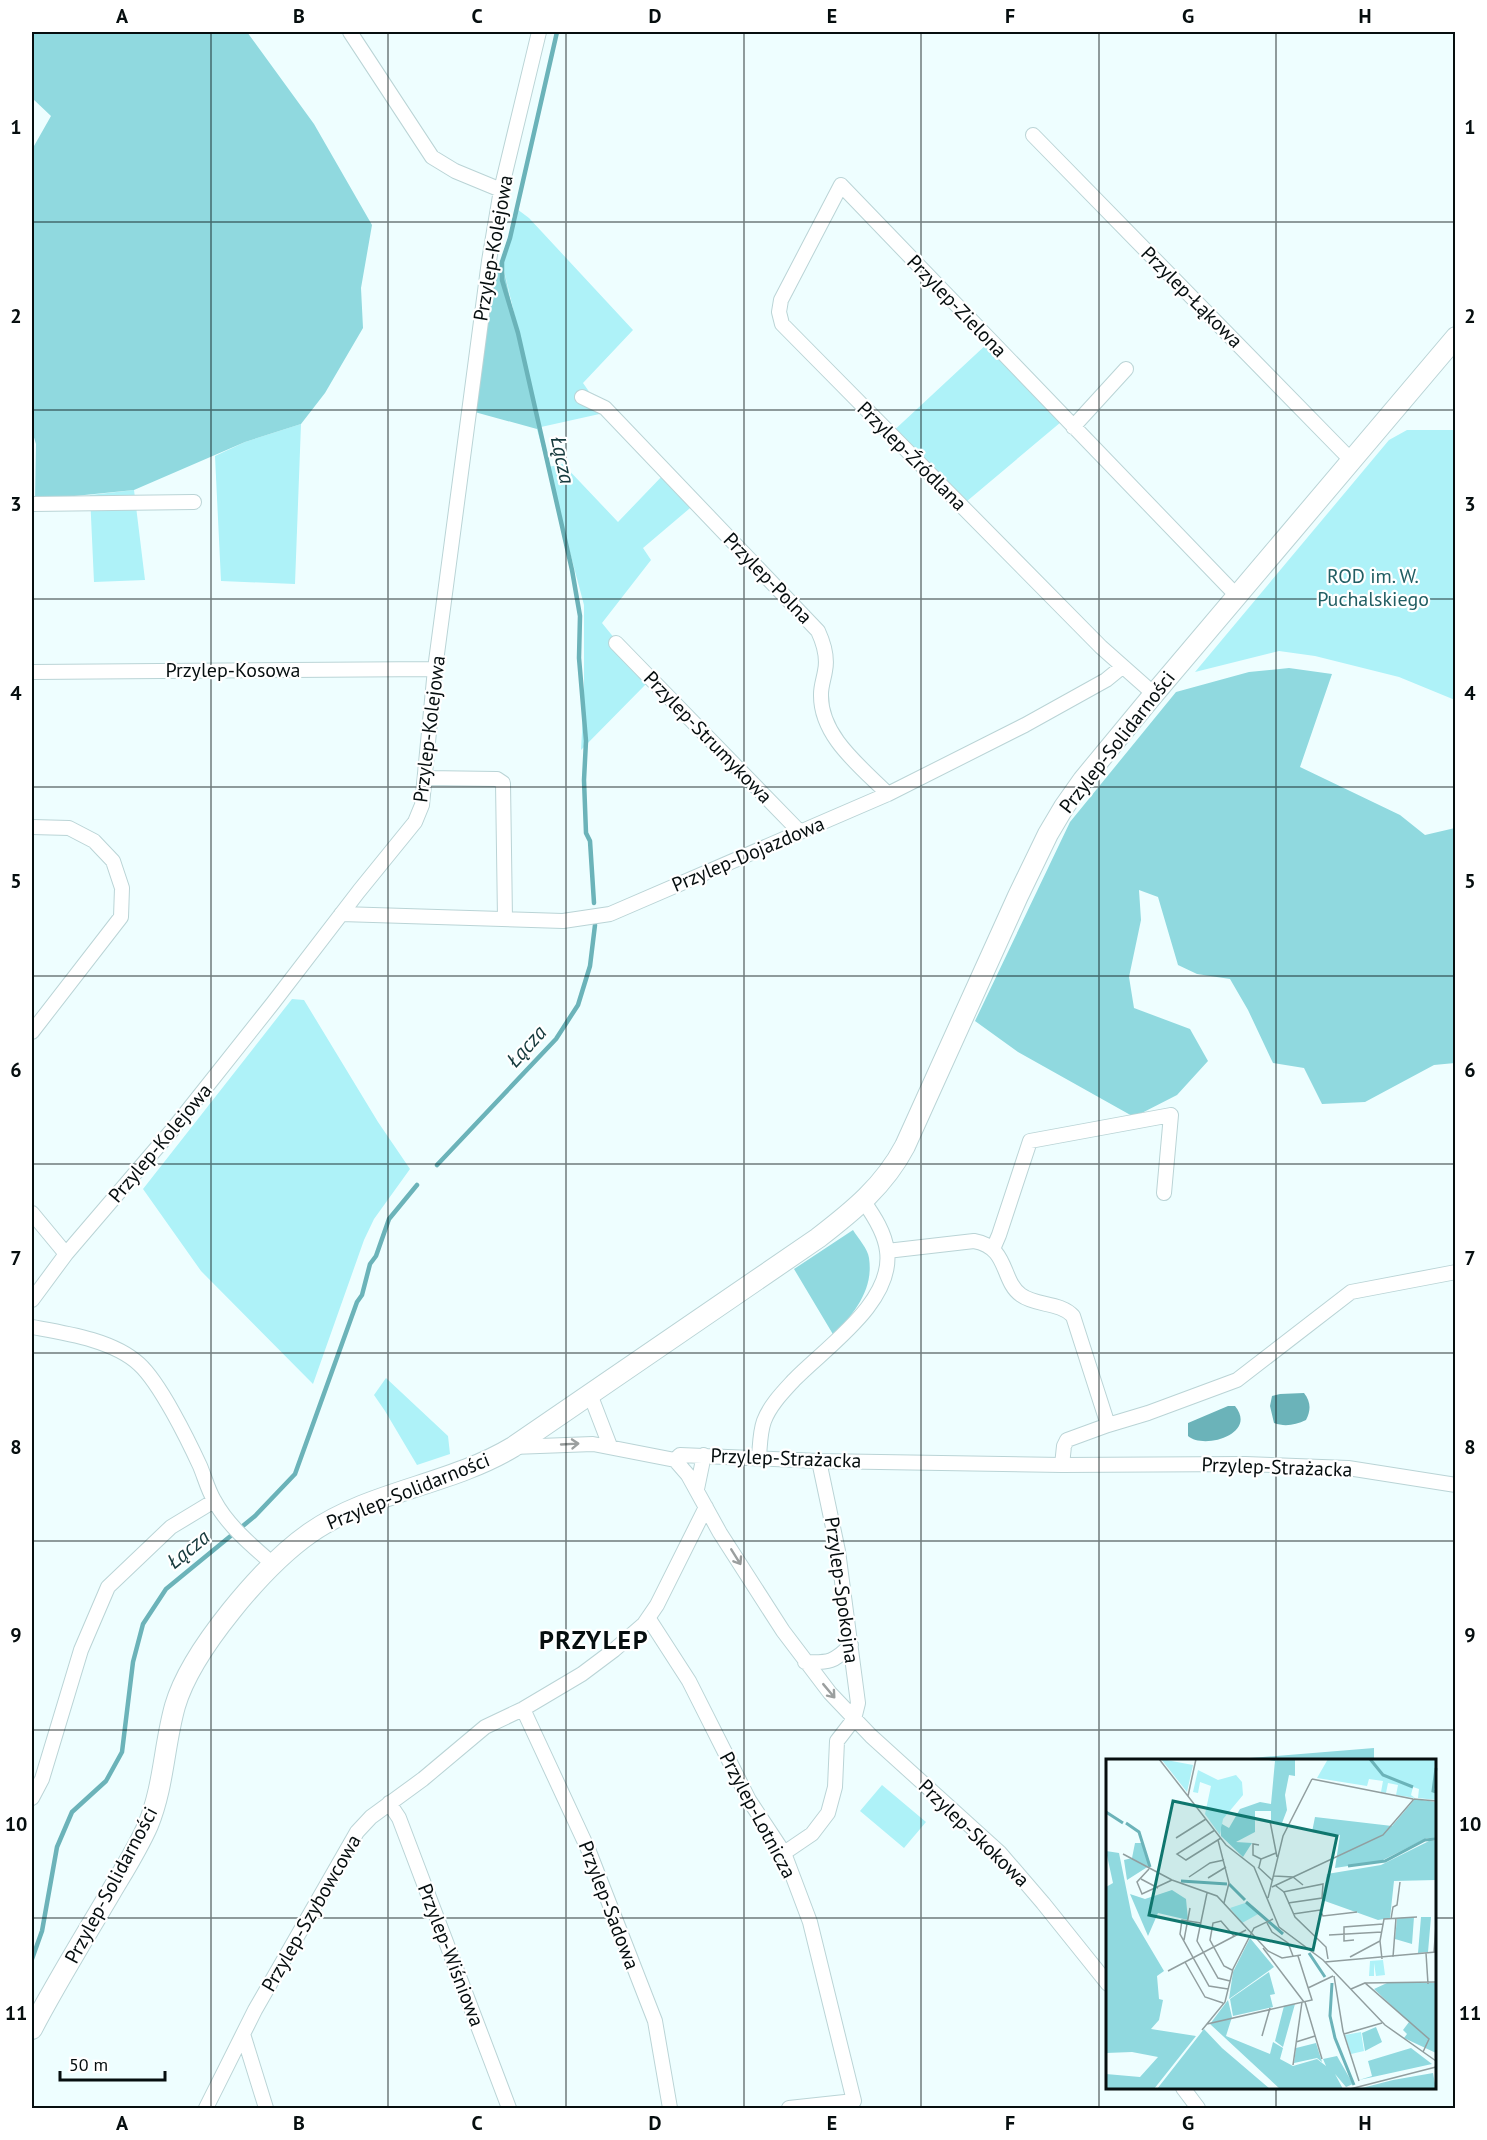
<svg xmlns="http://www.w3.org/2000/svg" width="1487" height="2140" font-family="'PT Sans',sans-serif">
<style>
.green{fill:#aef2f8}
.forest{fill:#90d9df}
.water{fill:#6bb3b9}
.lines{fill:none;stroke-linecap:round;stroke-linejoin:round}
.stream{stroke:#6bb3b9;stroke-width:4.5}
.minor-casing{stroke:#bad4d6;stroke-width:16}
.secondary-casing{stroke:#bad4d6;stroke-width:22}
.minor{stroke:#fff;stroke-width:14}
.secondary{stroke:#fff;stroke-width:20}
.oneway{stroke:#9b9f9f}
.grid{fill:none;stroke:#060e0f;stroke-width:1.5;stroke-opacity:0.55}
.labels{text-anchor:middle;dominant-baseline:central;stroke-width:4.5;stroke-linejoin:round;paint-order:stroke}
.street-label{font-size:20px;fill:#060e0f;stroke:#fff}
.park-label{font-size:20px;fill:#215e63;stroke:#fff}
.water-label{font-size:21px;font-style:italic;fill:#15393c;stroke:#fff}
.district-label{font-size:26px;font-weight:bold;letter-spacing:1.5px;fill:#060e0f;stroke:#fff}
.inset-river{fill:none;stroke:#6bb3b9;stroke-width:3}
.inset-road{fill:none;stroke:#919e9f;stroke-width:1.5}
.view{fill:#0f766e;fill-opacity:0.15;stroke:#0f766e;stroke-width:3}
.inset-edge{fill:none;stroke:#060e0f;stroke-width:3}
.neatline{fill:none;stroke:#060e0f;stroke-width:2}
.grid-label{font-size:20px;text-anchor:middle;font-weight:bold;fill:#060e0f}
</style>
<rect width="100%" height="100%" fill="#eefeff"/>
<path class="green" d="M517,209L529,218L633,330L583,383L604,413L541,427L548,467L563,464L618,522L666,472L696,503L643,548L651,560L602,623L649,681L581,750L584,696V605L537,429L541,427L502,262Z
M989,342L1061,422L960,507L889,435Z
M301,424L295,584L221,581L215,456L245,442Z
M1407,430H1455V700L1399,677L1315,656L1279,651L1195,672L1389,440Z
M134,490L145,580L94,582L90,495Z
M292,999L304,1000L378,1122L410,1169L374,1219L364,1240L313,1384L201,1271L143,1189Z
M386,1378L448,1436L450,1454L417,1465L385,1411L374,1395Z
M882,1785L926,1822L904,1848L860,1811Z"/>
<path class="forest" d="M32,32H247L314,124L372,225L361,288L363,328L325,393L301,424L245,442L134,490L35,500L36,444L32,431V163L34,146L51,116L32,98Z
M502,262L536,417L541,427L537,429L471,411L491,266Z
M1289,668L1332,674L1300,767L1400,815L1425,835L1455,828V1063L1434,1065L1365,1102L1322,1104L1304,1068L1273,1063L1248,1010L1230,979L1197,974L1178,965L1158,897L1139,890L1141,920L1129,977L1134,1008L1190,1029L1208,1061L1177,1095L1134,1117L1018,1052L975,1021L1070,822L1176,692L1249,672Z
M853,1230C858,1238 868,1249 869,1258C874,1291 853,1313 834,1336L794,1269Z
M1374,1748V1760H1226Z"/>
<path class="water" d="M1304,1393C1311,1402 1311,1410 1306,1420C1295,1425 1285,1427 1274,1423L1270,1406L1272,1396L1280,1394Z
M1228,1406H1235C1258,1434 1204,1450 1188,1436V1423Z"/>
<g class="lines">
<path class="stream" d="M557,32L510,238L502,262V280L518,333L572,570L580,616L579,658L586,741L584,780L586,833L590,841L594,903
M437,1165L556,1039L578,1005L590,966L595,925
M32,1959L42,1931L57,1847L72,1812L106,1781L122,1752L133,1662L143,1624L166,1589L255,1516L295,1474L357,1302L362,1295L370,1264L376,1256L389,1219L417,1185"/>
<defs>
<path id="minor" d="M350,32L432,157L455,171L501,190
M1033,135L1351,460
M582,397L605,408L818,631C824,644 828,657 825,671C824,678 821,686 821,694C820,736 860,766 888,794
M1073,427L1126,369
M32,504L194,502
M616,643L800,832
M32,672L435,669
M1154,694L1101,647L782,324L779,312L781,300L841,185L1237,596
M426,778L497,779L503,783L505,919
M32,827L69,828L94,841L113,861L122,888L121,917L32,1032
M341,914L563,921L610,914L888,794L1025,725L1106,680L1122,667
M32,1213L66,1254
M993,1249L999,1235L1030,1141L1171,1115L1164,1193
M887,1251L974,1241C1009,1247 1001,1281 1021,1295C1036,1306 1060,1302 1073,1316L1108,1425
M32,1300L66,1254L173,1129L273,1003L359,891L415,822L422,805L435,669L489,261L501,190L539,32
M32,1327C65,1333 113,1340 139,1364C160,1383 188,1440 200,1466C205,1478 208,1490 214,1500C227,1525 252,1546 273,1564
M590,1394L610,1446
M513,1447L593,1444L675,1460L680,1455L819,1461L1062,1465L1245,1464L1348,1468L1456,1485
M759,1457C760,1445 760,1432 764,1421C770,1405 783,1392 794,1380C826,1347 894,1302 887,1251C885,1233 874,1216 864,1202
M675,1460L688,1475L720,1533L783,1631L830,1693L871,1736L1000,1853L1043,1903L1108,1984
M1062,1465L1064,1446L1067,1440L1108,1425L1148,1413L1237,1380L1351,1292L1456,1272
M697,1489L704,1455
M649,1619L689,1681L749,1800L784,1853L810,1922L854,2101L789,2108
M805,1662C829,1663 834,1662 851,1645
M523,1709L588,1849L655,2021L670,2108
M32,1798L42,1779L81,1650L108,1587L171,1527L214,1501
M389,1803L399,1818L509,2108
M784,1853L812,1834L828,1813L835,1787L837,1741L854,1719L858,1703L838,1551L819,1461
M243,2034L266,2108
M1183,2088L1198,2108
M206,2108L255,2010L357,1832L371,1817L423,1779L485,1727L523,1709L582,1674L614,1650L644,1624L657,1605L706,1507"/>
<path id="secondary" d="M32,2029C56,1983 84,1938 111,1892C124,1870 138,1848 148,1825C164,1786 164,1745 175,1706C191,1651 263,1566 310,1533C370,1491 450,1485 513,1447L818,1238C853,1211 884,1186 905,1146L1018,896L1048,834L1064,807L1083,780L1154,694L1456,337"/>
</defs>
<use href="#minor" class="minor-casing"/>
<use href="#secondary" class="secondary-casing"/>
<use href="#minor" class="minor"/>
<use href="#secondary" class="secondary"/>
</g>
<defs><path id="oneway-shaft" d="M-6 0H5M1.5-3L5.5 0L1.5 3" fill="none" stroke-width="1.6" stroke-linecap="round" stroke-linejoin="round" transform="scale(1.5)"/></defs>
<g class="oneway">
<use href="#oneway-shaft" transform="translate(570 1444) rotate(-3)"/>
<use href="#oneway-shaft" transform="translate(736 1557) rotate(58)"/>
<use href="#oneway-shaft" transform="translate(829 1691) rotate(50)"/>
</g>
<path class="grid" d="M211,32V2108M388,32V2108M566,32V2108M744,32V2108M921,32V2108M1099,32V2108M1276,32V1760M32,222H1456M32,410H1456M32,599H1456M32,787H1456M32,976H1456M32,1164H1456M32,1353H1456M32,1541H1456M32,1730H1456M32,1918H1108M1434,1918H1456M1276,2088V2108"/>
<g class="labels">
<g class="street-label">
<text transform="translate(493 248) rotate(-80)">Przylep-Kolejowa</text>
<text transform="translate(1192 297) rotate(45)">Przylep-Łąkowa</text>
<text transform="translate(957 306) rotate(46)">Przylep-Zielona</text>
<text transform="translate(912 456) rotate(45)">Przylep-Źródlana</text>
<text transform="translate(768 578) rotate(46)">Przylep-Polna</text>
<text x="233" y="670">Przylep-Kosowa</text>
<text transform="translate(429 729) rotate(-83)">Przylep-Kolejowa</text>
<text transform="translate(708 737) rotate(46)">Przylep-Strumykowa</text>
<text transform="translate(1117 742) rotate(-52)">Przylep-Solidarności</text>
<text transform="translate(748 854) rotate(-23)">Przylep-Dojazdowa</text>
<text transform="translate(160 1143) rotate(-50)">Przylep-Kolejowa</text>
<text transform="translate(786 1458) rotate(2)">Przylep-Strażacka</text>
<text transform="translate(1277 1467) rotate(2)">Przylep-Strażacka</text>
<text transform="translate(408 1491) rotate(-22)">Przylep-Solidarności</text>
<text transform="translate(842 1590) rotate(82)">Przylep-Spokojna</text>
<text transform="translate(758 1815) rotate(62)">Przylep-Lotnicza</text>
<text transform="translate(974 1833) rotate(44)">Przylep-Skokowa</text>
<text transform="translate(111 1885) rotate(-62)">Przylep-Solidarności</text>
<text transform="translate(609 1905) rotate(69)">Przylep-Sadowa</text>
<text transform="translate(311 1913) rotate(-60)">Przylep-Szybowcowa</text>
<text transform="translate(451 1955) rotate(69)">Przylep-Wiśniowa</text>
</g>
<g class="park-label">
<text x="1373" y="576">ROD im. W.<tspan x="1373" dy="23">Puchalskiego</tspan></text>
</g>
<g class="water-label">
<text transform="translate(563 460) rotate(78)">Łącza</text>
<text transform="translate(526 1046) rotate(-48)">Łącza</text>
<text transform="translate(188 1549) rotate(-39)">Łącza</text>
</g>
<g class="district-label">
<text x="594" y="1639">PRZYLEP</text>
</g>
</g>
<g transform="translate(1106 1759)">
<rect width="330" height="330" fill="#eefeff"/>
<path d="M55,0L87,6L81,33ZM222,0H330V41L312,39L313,30L307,28L305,36L309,39L290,36L292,26L282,24L280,34L275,33L277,22L263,20L261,27L211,19ZM92,11L112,21L130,16L136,23L137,36L117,60L114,76L99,55L105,27L94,23L92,34L87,33ZM139,144L154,154L136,164L124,149ZM277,201L279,216L270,217L268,204V217H263L264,202ZM255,273L258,292L245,295L239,276Z" fill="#aef2f8"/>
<path d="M157,0H189V17L183,16L179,36L181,51L176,64L165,62V52H149V73L130,83L146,84L137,98L115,77V68L116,65L123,69L134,50L154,43L165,45L169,2ZM309,40L330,43V79H321L275,102L229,109L234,76L206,73L209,58L286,67ZM323,82H330V121L288,122L284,159L272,161L216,141L221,115L275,106ZM29,84H36L43,107L21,121L18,101L26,99ZM0,92L13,94L26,158L58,212L51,217L53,240L57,241L53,261L45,270L90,277L48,330H0V315L34,318L52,298L26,293L0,294V128L7,124ZM66,131L80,140L82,161L52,154L42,177L24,135L39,140ZM308,158L306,185L289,180L291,159ZM315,158H325L322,193L312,194ZM144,179L168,208L123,240L127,213ZM163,213L169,235L164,236L167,248L127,257L124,240ZM281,224H330V294L298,279L301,275L297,271L303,263L268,230ZM122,241L126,258L120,277L164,295L167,283L177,289L174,300L187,307L211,300L220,307L217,300L231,297L247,325L240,328L229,315L237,330H174L104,265ZM189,245L177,288L169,282L178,247ZM270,268L276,283L259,292L256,274ZM98,270L116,289L164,330H51ZM210,284L216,303L211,299L188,304L190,289ZM305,289L326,305L253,321L266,317L262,302ZM327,314L330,330L256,329L287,321Z" fill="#90d9df"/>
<path class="inset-river" d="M264,0L277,16L307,28M330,9L327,32L330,33M0,53L17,64M20,64L33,73L44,108M242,107L279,102L319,81L330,80M75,122L121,125M123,125L139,141M140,143L177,175M203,194L219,218M226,224L224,257L229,279L248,326"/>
<path class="inset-road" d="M53,0L120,86L148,108L173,168L217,201L279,266L330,302M206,20L307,40M82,37L90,0M164,62L171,98M109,71L71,95L80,101L115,79M70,79L100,60M112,81L123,124L118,144M153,86L147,85V96L155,100M17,95L66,121L111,137L162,192L176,199L195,196M152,108L167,122M153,108L155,100L170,94M43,110L31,123L36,135L66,121M168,117L187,118L197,126M83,118L104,104L118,101M102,119L120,108M35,120L52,129M170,127L178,133L189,158L220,188L222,200M166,128L277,76L308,40L330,42M177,133L217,125L216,139L182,144M101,134L91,182L112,219L124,222M162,139L177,77L206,20M187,155L214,151L217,157L251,153M285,160L287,148L291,146L294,123M95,164L76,161L74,175L103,227L122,230M161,164L166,173L182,184L187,197M223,176L276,173M78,181L84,149M248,181L238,182V168L277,165M274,182L276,200M157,189L198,243M328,193L330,166M320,194L322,225M244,198L274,182L278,160L311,158M287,198L290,159M79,203L99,238L117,244M219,203L330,193M126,211L118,207L104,181L107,164L115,162L128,177M62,212L140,171M228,217L237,272L253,322M259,224L330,223M202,229L227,217M245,230L259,224L323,280L317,293M199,243L216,300M101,265L206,241L192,197M96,271L119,243L127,210L148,169L167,160M238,275L276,264M156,277L164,249M190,283L209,277M187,306L196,243M244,330L330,308"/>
<path class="view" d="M67,42L231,77L207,191L43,156Z"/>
<rect width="330" height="330" class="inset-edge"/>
</g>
<rect width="1487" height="2140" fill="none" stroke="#ffffff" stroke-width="66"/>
<path d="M60 2071v9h105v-9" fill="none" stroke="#060e0f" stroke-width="3"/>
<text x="69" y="2071" font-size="18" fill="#060e0f" stroke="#ffffff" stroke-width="4.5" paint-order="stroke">50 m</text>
<rect x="33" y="33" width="1421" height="2074" class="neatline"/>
<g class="grid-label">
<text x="122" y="23">A</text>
<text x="299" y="23">B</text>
<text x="477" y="23">C</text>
<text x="655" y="23">D</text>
<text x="832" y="23">E</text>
<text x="1010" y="23">F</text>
<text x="1188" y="23">G</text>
<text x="1365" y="23">H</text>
<text x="16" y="134">1</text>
<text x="1470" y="134">1</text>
<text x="16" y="323">2</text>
<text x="1470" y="323">2</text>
<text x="16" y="511">3</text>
<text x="1470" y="511">3</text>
<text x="16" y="700">4</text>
<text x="1470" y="700">4</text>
<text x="16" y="888">5</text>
<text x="1470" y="888">5</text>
<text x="16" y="1077">6</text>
<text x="1470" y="1077">6</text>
<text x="16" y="1265">7</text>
<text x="1470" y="1265">7</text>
<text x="16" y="1454">8</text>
<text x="1470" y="1454">8</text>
<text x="16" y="1642">9</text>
<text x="1470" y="1642">9</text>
<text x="16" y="1831">10</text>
<text x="1470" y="1831">10</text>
<text x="16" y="2020">11</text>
<text x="1470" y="2020">11</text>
<text x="122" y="2130">A</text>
<text x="299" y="2130">B</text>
<text x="477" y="2130">C</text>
<text x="655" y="2130">D</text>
<text x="832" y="2130">E</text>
<text x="1010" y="2130">F</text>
<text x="1188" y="2130">G</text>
<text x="1365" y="2130">H</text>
</g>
</svg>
